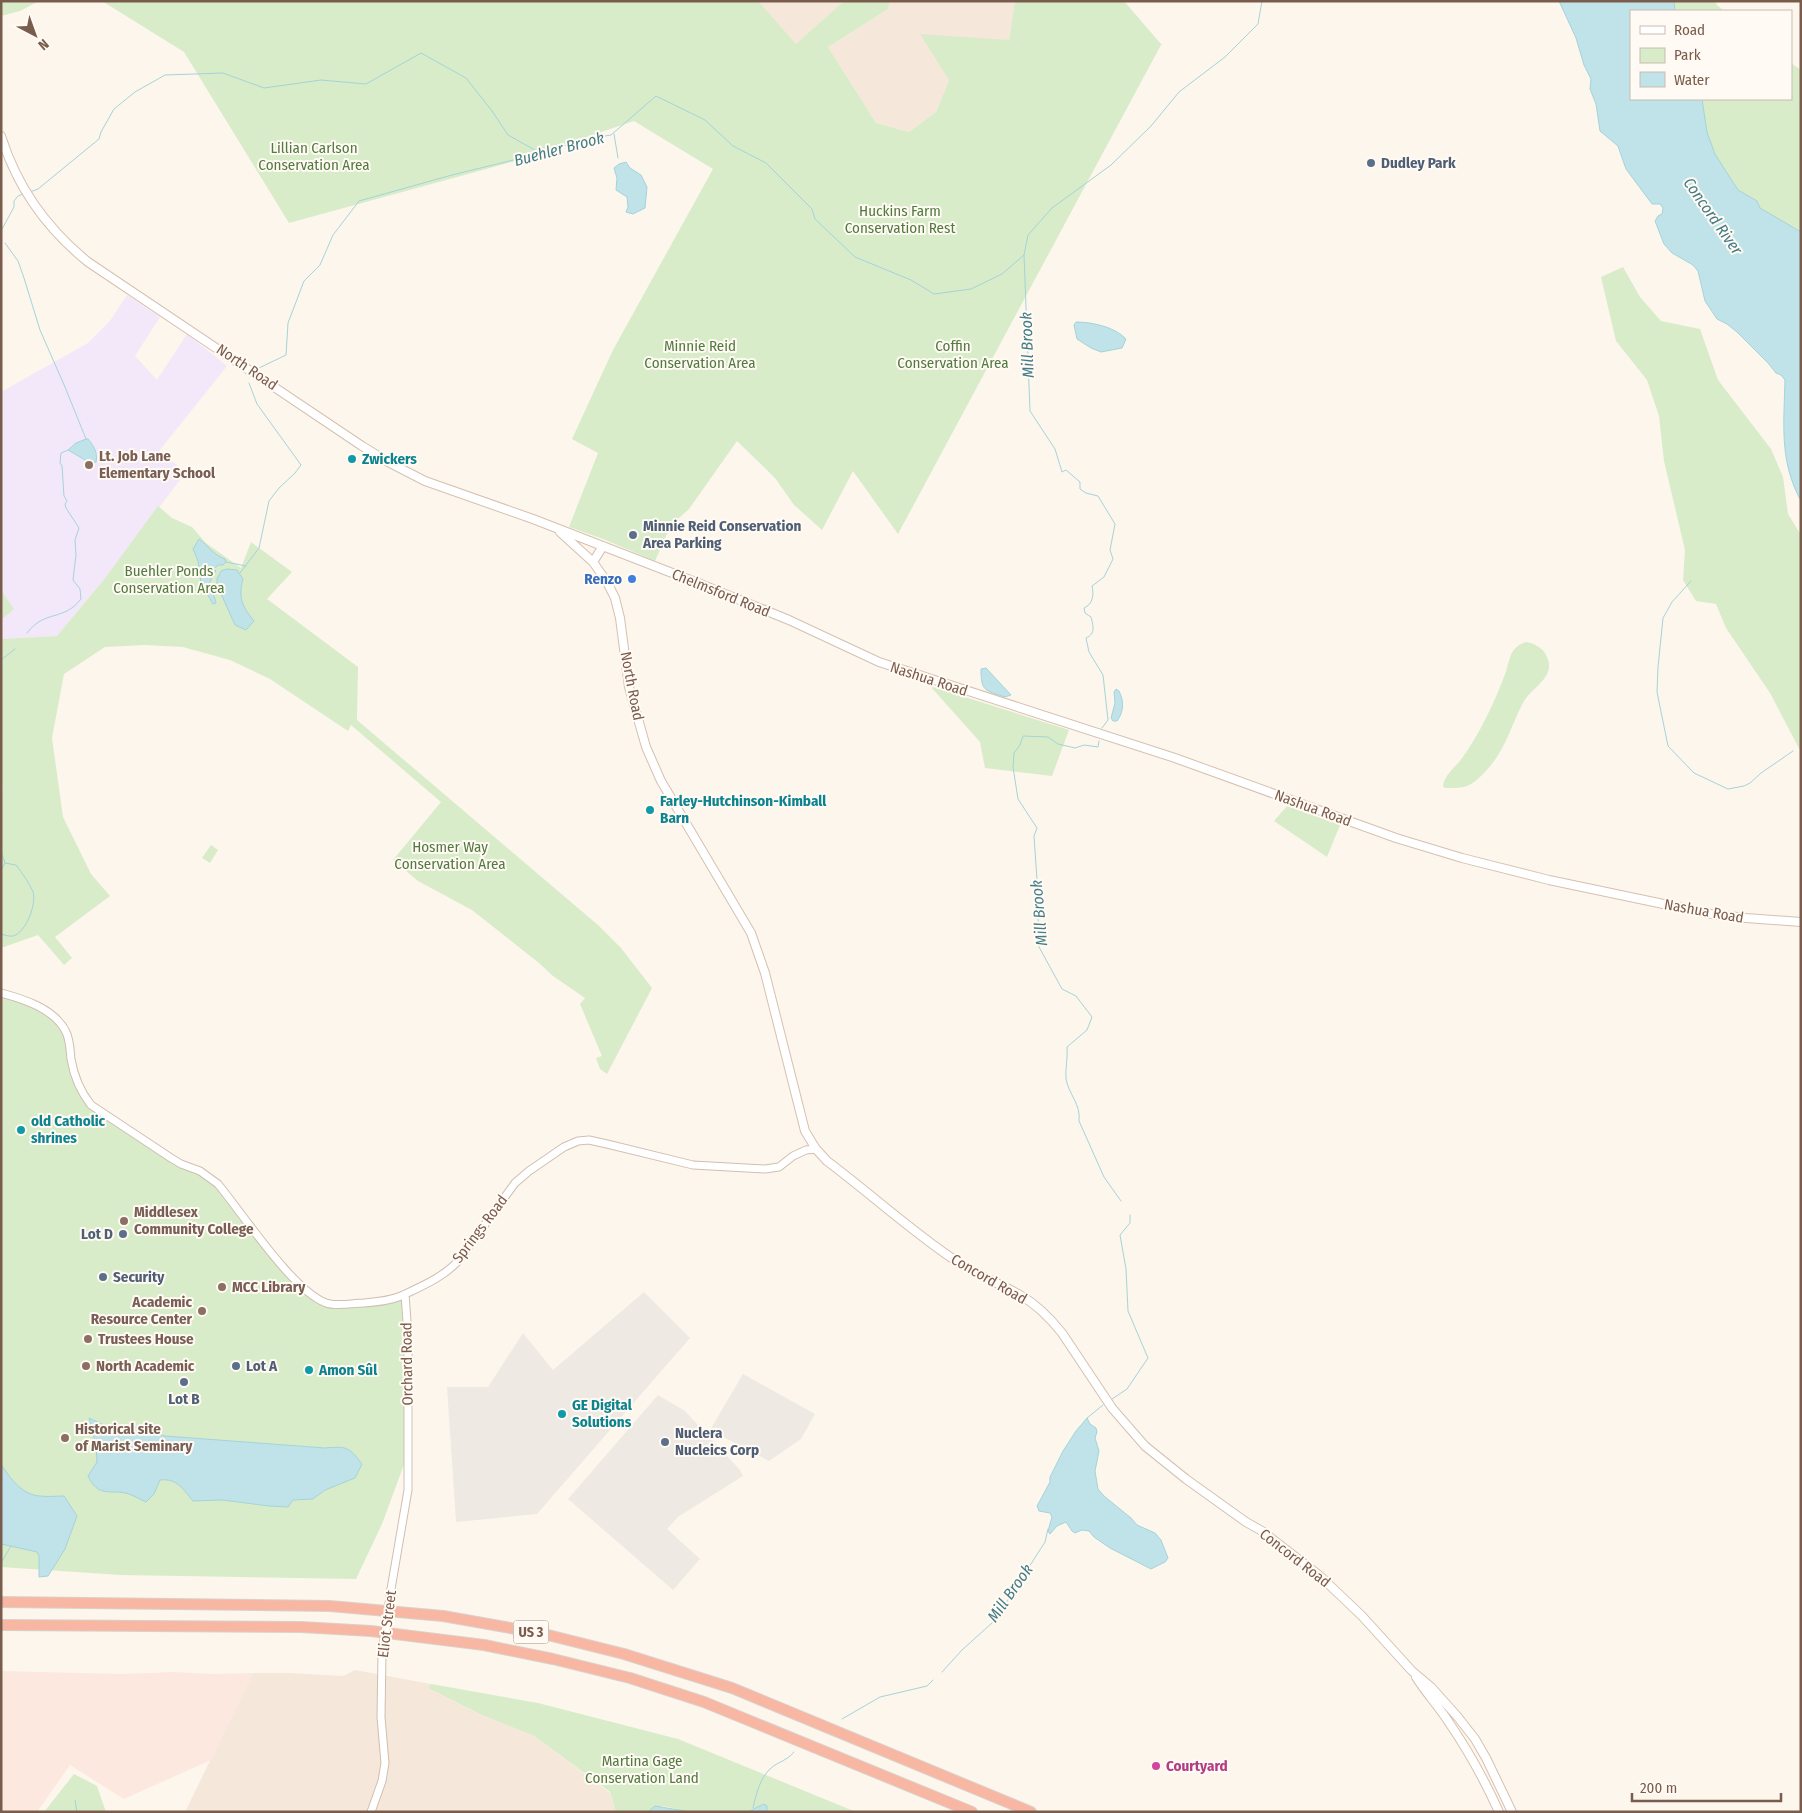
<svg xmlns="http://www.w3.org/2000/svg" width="1802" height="1813" font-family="'Fira Sans Condensed',sans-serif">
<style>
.residential{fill:#f5e8da}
.commercial{fill:#fde8e0}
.industrial{fill:#efe9e4}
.education{fill:#f3e8fa}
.green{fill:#d8ecc9}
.water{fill:#bfe3e8;stroke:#a5d3da}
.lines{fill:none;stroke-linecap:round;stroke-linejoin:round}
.stream{stroke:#a5d3da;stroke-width:1}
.tertiary-casing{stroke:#d1beb0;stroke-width:9}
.secondary-casing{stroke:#d6c0b0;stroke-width:10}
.motorway-casing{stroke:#dad1cd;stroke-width:12}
.tertiary{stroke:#fff;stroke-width:7}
.secondary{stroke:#fff;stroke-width:8}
.motorway{stroke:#f7b7a3;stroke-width:10}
.tertiary-bridge-casing{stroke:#d1beb0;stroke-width:9;stroke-linecap:butt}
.tertiary-bridge{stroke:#fff;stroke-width:7}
.service-dot{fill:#5c6f8a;stroke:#fffaf3;stroke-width:2}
.culture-dot{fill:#0f9aa8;stroke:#fffaf3;stroke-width:2}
.education-dot{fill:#8d6e63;stroke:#fffaf3;stroke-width:2}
.shop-dot{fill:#3f7fe0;stroke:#fffaf3;stroke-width:2}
.hotel-dot{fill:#d1479c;stroke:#fffaf3;stroke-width:2}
.labels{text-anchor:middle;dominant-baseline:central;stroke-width:4;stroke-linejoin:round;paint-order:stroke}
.shield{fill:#fffaf3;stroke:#a28b7f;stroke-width:1}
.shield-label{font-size:14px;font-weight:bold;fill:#7a5c4d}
.park-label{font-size:15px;fill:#537a41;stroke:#fffaf3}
.service-label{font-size:15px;font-weight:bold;fill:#4e5e75;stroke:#fffaf3;text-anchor:start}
.street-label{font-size:15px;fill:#7a5c4d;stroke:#fffaf3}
.education-label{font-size:15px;font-weight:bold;fill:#785e54;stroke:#fffaf3;text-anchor:start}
.culture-label{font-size:15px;font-weight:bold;fill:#0d838f;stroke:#fffaf3;text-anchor:start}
.shop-label{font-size:15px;font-weight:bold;fill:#366cbe;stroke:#fffaf3;text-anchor:end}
.hotel-label{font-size:15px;font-weight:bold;fill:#b23c85;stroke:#fffaf3;text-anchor:start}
.water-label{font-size:16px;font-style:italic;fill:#437c86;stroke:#fffaf3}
</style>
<rect width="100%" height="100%" fill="#fdf6ec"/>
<path class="residential" d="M758,1H844L796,45Z
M890,1H1015L1009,40L949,80L936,112L909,132L876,123L828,47L888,9Z
M355,1670L431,1684L428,1688L482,1715L534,1736L610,1793L616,1812H185L253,1673H288L343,1676Z"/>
<path class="commercial" d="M1,1671L122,1674L175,1672L214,1674L253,1673L211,1760L124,1799L70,1765L37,1812H1Z"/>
<path class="industrial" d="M644,1292L690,1338L537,1514L456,1522L447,1387H488L523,1333L553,1370Z
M743,1374L815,1414L801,1439L769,1461L710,1430Z
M658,1395L685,1411L740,1470L743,1476L678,1517L667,1529L700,1559L673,1590L568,1499Z"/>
<path class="education" d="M127,295L160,317L135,356L157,380L187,334L227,366L159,451L186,472L106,577L57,636L1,639V392L88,343L110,321Z"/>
<path class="green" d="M1,1H39L20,11L1,16Z
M102,1H758L796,44L844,1H890L888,9L828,47L876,123L909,132L936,112L949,80L920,34L1009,40L1015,1H1124L1161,44L1162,43L898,534L853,471L822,530L794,505L775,478L737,441L689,509L671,525L655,561L603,539L569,527L598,453L572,439L613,350L713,169L634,121L512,162L289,223L184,52Z
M1674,1H1715L1717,5L1724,11H1675Z
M1791,63L1801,70V232L1759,208L1757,201L1738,190L1715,154L1707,132L1702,99H1791Z
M1623,267L1640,297L1661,321L1700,329L1718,380L1771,449L1783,477L1788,514L1801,535V752L1770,693L1726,628L1716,604L1696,601L1683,580L1685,550L1664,461L1659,416L1647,380L1616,341L1601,277Z
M158,506L172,518L192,527L206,543L241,568L251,542L292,572L267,599L358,667L357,720L598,925L621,948L652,988L607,1074L600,1069L596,1058L602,1056L580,1004L585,998L553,976L539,963L472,910L418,881L393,860L441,802L351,725L348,731L270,679L230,660L183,647L145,645L105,647L64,674L52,738L63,817L91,874L110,896L55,937L72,958L64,965L38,935L1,948V792L3,786H1V639L57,636L106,577Z
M1,590L14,609L1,620Z
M1526,642C1533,643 1541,647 1545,653C1559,676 1533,686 1524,701C1509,729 1506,751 1483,774C1478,779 1472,785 1464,787C1459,788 1451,788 1445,788L1443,786C1444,776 1454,768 1460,761C1480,734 1494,703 1506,672C1510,659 1510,647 1526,642Z
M930,686L1069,730L1052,776L985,768L980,742Z
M1287,806L1340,825L1327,857L1274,821Z
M211,845L218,850L210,863L202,858Z
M1,993L37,1006L66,1031L74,1072L91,1105L136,1135L209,1176L303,1288L326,1303H363L405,1294L406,1459L382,1524L356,1579L121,1575L1,1567Z
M431,1684L538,1703L678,1739L856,1812H767V1806L753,1808L747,1812H691L663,1806L648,1812H616L610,1792L534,1736L482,1715L428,1688Z
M74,1774L97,1786L106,1812H44Z"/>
<path class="water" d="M1559,1H1674L1675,11H1631V99H1702L1707,132L1715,154L1738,190L1757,201L1760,208L1801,232V501C1779,461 1784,423 1785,380L1781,375L1776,373L1768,363L1737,332L1727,324L1717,319L1705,301L1698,271L1693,265L1672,253L1664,244L1655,221L1658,216L1662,214L1663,208L1660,204H1652L1626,169L1618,146L1600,131L1596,104L1590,89L1591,79L1584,65L1576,38Z
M626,162L630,168L641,175L647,187L645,208L633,214L626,212L628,207L627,197L616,190L617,178L614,168L619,164Z
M1076,322C1092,322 1115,327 1126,339L1122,348L1101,352L1091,348L1077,339L1074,325Z
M86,439H88C94,446 98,453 96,462L92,464L68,450L76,443Z
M199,539C208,545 213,555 225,559L226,562L223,565H218L214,569L216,571C205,584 213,589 216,603L213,604L201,583L198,561L193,549Z
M227,569L237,570L243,579C238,598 242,606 254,621L246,630L235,625L217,585V579L221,571Z
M986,668L1011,695L1005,697C985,690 981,692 981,669Z
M1116,689L1119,691C1124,700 1124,712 1117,721H1113L1111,718L1115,703L1114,692Z
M89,1418L110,1428L130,1425L165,1436L325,1448C347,1446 349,1447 362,1464L355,1478L325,1490L313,1499L293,1500L288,1507L269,1506L222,1500L193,1501C183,1489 177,1478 160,1480L154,1494L146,1502C139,1499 133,1495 126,1493C108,1490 98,1497 88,1476L97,1462L96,1445Z
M1087,1418L1090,1424L1096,1428L1097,1432L1095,1438L1099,1451L1095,1471L1098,1489L1104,1496L1131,1518L1137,1525L1155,1533L1161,1540L1168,1558L1165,1562L1151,1569L1110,1548L1094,1537L1089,1531L1082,1530L1075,1533L1072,1531L1066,1522L1057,1526L1050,1534L1048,1531L1052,1517L1050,1513L1039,1511L1037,1506L1050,1482V1477L1063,1451L1076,1431Z
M1,1464C10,1478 22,1495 40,1496C48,1497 56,1496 64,1496L77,1516L65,1549L48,1576L39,1577V1556L37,1552L1,1544Z
M764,1804L767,1806V1812H747Z
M655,1806L691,1812H648Z"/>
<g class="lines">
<path class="stream" d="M614,134L618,158
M30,192L38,189L99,139L101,132L114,109L135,92L165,75L223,73L264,88L321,80L366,84L421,53L466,78L492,111L508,135L540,153
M1,231L14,207V201L18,196L23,194
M5,243L18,261L24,278L40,330L65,387L86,439
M259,368L286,355L288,323L304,281L320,265L333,235L359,201L452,175L542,153L582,140L611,135L656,96L705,120L733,146L766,163L812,209L815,219L855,257L911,280L934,294L971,289L1002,274L1024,255
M226,562L246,566
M240,573L259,548L269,501L279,488L295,473L301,465L257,404L249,383
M1691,581L1672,602L1663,618L1658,667L1657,692L1668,746L1694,773L1728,789L1744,786L1750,783L1761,773L1793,751
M27,633C45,609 63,622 81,599L80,589L73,580L76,555L75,540L79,528L66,508L65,504L67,501L64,496L62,466L60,463L61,453L68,450
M1,660L15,649
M1102,728L1108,720L1103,675L1089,652L1086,638C1096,634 1093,625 1091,617L1085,613L1084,608C1093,604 1094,595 1092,586L1104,577L1113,559L1110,550L1115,524L1098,496L1086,493L1080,489V482L1066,470L1062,472L1055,449L1030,411L1024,255L1028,235L1052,208L1111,165L1151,126L1179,92L1225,57L1258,24L1262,1
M1099,741L1098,747L1084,745L1075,748L1058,744L1048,737L1023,736L1020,745L1014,753L1013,767L1018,799L1037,828L1034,836L1037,880L1039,947L1062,989L1076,996L1092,1017L1087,1030L1067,1047C1068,1058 1065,1069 1066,1079C1069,1095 1081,1104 1079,1121L1104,1177L1121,1201
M1,852L5,863L1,870
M1,934C5,935 10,937 13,936C26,933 37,903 33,892C29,882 22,873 16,865L5,863
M1112,1399L1127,1389L1148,1358L1128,1311L1126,1269L1120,1235L1130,1223V1215
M1087,1418L1103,1405
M1,1563L11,1546
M942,1672L962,1650L992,1623L999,1614L1045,1542L1048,1529
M842,1719L880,1697L927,1686L933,1680
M75,1800L77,1812
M753,1808C756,1794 760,1778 771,1768C778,1762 788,1760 794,1752"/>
<defs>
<path id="tertiary" d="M1,993C24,999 55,1009 66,1032C70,1040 70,1050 71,1059C74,1077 80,1091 91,1105L171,1158L181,1164L200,1171L218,1184C242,1213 293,1291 326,1303C337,1307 352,1303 364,1303C377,1302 389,1301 401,1296C422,1286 444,1277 459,1260L515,1183L529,1171L564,1147L578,1141L589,1140L607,1144L693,1165L765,1169L779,1167L793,1156L806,1150L816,1149
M391,1589L408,1490V1335L405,1294
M371,1812L382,1781L385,1763L381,1717L382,1654"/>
<path id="secondary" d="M1,136C17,187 46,228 88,262L362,446L388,462L425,481L533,519L698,583L789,620L879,662L1175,758L1396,838L1462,858L1549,880L1711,914L1746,918L1801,922
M560,532L593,562L607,582L615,598L620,618L629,687L646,747L661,781L751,933L765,973L805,1131L816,1149L827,1161C871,1194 911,1231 956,1261C976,1275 999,1283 1020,1295C1036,1304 1050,1318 1062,1333L1112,1408L1145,1446L1186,1479L1246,1522L1262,1531L1320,1576L1362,1616L1412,1671L1431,1687L1457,1716L1475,1739L1486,1758L1512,1812
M593,562L603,546
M1416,1677C1426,1693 1440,1708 1450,1724C1469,1752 1485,1781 1499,1812"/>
<path id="motorway" d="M1,1602L330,1606L443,1616L544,1634L624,1654L732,1688L1031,1812
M1,1625L301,1627L371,1631L484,1645L553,1659L630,1678L704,1702L972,1812"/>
</defs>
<use href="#tertiary" class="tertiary-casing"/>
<use href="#secondary" class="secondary-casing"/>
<use href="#motorway" class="motorway-casing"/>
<use href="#tertiary" class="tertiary"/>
<use href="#secondary" class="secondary"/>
<use href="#motorway" class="motorway"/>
<defs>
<path id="tertiary-bridge" d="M382,1654L391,1589"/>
</defs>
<use href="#tertiary-bridge" class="tertiary-bridge-casing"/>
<use href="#tertiary-bridge" class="tertiary-bridge"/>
</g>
<g class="service-dot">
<circle cx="1371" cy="163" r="5"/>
<circle cx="633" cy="535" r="5"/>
<circle cx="123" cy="1234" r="5"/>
<circle cx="103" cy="1277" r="5"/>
<circle cx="236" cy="1366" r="5"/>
<circle cx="184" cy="1382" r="5"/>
<circle cx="665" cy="1442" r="5"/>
</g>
<g class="culture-dot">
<circle cx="352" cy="459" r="5"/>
<circle cx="650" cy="810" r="5"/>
<circle cx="21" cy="1130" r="5"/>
<circle cx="309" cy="1370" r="5"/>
<circle cx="562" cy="1414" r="5"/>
</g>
<g class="education-dot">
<circle cx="89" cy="465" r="5"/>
<circle cx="124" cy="1221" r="5"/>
<circle cx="222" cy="1287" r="5"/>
<circle cx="202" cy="1311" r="5"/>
<circle cx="88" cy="1339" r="5"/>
<circle cx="86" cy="1366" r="5"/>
<circle cx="65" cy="1438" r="5"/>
</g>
<circle class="shop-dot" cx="632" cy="579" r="5"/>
<circle class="hotel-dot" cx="1156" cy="1766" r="5"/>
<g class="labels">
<rect class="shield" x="513.5" y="1620.5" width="35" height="23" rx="4"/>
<g class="shield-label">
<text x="531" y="1632">US 3</text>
</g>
<g class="park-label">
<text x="314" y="148">Lillian Carlson<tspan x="314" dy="17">Conservation Area</tspan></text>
<text x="900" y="211">Huckins Farm<tspan x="900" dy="17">Conservation Rest</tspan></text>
<text x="700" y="346">Minnie Reid<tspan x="700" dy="17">Conservation Area</tspan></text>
<text x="953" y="346">Coffin<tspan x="953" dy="17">Conservation Area</tspan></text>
<text x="169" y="571">Buehler Ponds<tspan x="169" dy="17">Conservation Area</tspan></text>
<text x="450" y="847">Hosmer Way<tspan x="450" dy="17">Conservation Area</tspan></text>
<text x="642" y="1761">Martina Gage<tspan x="642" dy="17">Conservation Land</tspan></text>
</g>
<g class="service-label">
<text x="1381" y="163">Dudley Park</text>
<text x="643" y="526">Minnie Reid Conservation<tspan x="643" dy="17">Area Parking</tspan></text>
<text x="113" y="1234" text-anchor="end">Lot D</text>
<text x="113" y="1277">Security</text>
<text x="246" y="1366">Lot A</text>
<text x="184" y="1399" text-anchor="middle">Lot B</text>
<text x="675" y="1433">Nuclera<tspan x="675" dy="17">Nucleics Corp</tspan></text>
</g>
<g class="street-label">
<text transform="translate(247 367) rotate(34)">North Road</text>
<text transform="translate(721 593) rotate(22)">Chelmsford Road</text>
<text transform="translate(929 679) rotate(18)">Nashua Road</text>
<text transform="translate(632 686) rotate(79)">North Road</text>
<text transform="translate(1313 808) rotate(20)">Nashua Road</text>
<text transform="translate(1704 911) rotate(10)">Nashua Road</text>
<text transform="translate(480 1229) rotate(-53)">Springs Road</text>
<text transform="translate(989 1279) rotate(30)">Concord Road</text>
<text transform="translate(407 1364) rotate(-91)">Orchard Road</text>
<text transform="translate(1295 1558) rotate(38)">Concord Road</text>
<text transform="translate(387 1624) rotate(-83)">Eliot Street</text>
</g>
<g class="education-label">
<text x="99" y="456">Lt. Job Lane<tspan x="99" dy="17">Elementary School</tspan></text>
<text x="134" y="1212">Middlesex<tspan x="134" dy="17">Community College</tspan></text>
<text x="232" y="1287">MCC Library</text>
<text x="192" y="1302" text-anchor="end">Academic<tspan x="192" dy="17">Resource Center</tspan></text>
<text x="98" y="1339">Trustees House</text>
<text x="96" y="1366">North Academic</text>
<text x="75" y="1429">Historical site<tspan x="75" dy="17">of Marist Seminary</tspan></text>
</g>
<g class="culture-label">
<text x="362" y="459">Zwickers</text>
<text x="660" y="801">Farley-Hutchinson-Kimball<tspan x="660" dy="17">Barn</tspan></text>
<text x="31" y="1121">old Catholic<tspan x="31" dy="17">shrines</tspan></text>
<text x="319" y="1370">Amon Sûl</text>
<text x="572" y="1405">GE Digital<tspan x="572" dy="17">Solutions</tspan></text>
</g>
<g class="shop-label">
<text x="622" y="579">Renzo</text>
</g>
<g class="hotel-label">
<text x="1166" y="1766">Courtyard</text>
</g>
<g class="water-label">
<text transform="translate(559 149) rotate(-15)">Buehler Brook</text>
<text transform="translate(1713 216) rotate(55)">Concord River</text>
<text transform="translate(1027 345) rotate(-92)">Mill Brook</text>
<text transform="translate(1039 913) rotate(-95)">Mill Brook</text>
<text transform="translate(1010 1593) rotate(-55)">Mill Brook</text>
</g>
</g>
<rect width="1802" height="1813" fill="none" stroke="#7a5c4d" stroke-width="5"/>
<rect x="1630" y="10" width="162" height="90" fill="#fffaf3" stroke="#cabbb1"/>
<rect x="1640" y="26" width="25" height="8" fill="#ffffff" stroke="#cabbb1"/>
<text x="1674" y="35" font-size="15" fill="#7a5c4d">Road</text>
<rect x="1640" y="48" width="25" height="15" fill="#d8ecc9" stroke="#cabbb1"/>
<text x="1674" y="60" font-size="15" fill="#7a5c4d">Park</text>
<rect x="1640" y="72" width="25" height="15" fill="#bfe3e8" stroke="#cabbb1"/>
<text x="1674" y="85" font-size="15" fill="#7a5c4d">Water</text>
<g transform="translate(35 35) rotate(139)" stroke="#fffaf3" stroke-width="4" paint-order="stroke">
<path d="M0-4L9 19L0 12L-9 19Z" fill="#7a5c4d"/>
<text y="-8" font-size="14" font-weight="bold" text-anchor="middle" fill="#7a5c4d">N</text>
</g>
<path d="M1632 1793v8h149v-8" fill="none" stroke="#7a5c4d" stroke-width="2.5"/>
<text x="1640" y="1793" font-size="15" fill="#7a5c4d" stroke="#fffaf3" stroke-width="4" paint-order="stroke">200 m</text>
</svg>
